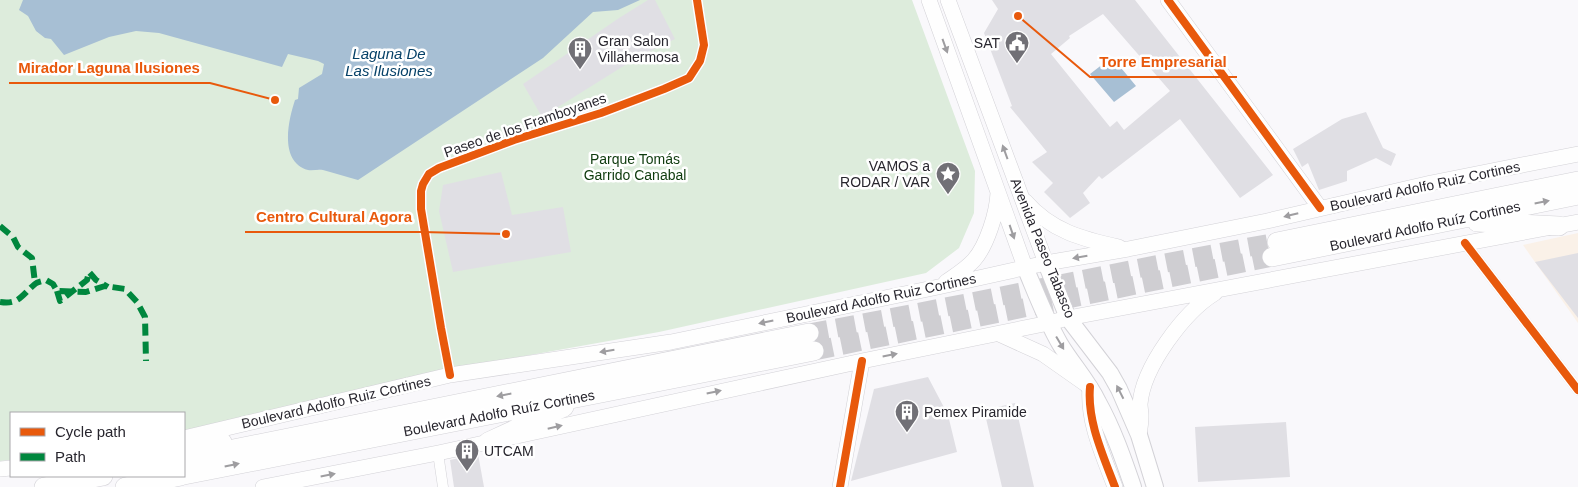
<svg xmlns="http://www.w3.org/2000/svg" width="1578" height="487" font-family="Arial,sans-serif">
<style>
.commercial{fill:#faf1e8}
.green{fill:#ddecdc}
.water{fill:#a7bfd4}
.building{fill:#e0dfe4;fill-rule:evenodd}
.lines{fill:none;stroke-linecap:round;stroke-linejoin:round}
.highway-tunnel{stroke:#cfced2;stroke-width:19;stroke-dasharray:19 9;stroke-linecap:butt}
.street-casing{stroke:#d3d2d7;stroke-width:11}
.secondary-casing{stroke:#d3d2d7;stroke-width:16}
.primary-casing{stroke:#d3d2d7;stroke-width:18}
.highway-casing{stroke:#d3d2d7;stroke-width:20}
.street{stroke:#fefefe;stroke-width:10}
.secondary{stroke:#fefefe;stroke-width:15}
.primary{stroke:#fefefe;stroke-width:16}
.highway{stroke:#fefefe;stroke-width:19}
.quiet{stroke:#00873e;stroke-width:6;stroke-dasharray:12 6;stroke-linecap:butt}
.cycleway-casing{stroke:#fff;stroke-width:11}
.cycleway{stroke:#e8590c;stroke-width:8}
.oneway{fill:#9e9da0}
.labels{text-anchor:middle;dominant-baseline:central;stroke-width:5;stroke-linejoin:round;paint-order:stroke}
.poi-label{font-size:14px;fill:#28262e;stroke:#fff;text-anchor:start}
.street-label{font-size:14px;fill:#28262e;stroke:#fff}
.park-label{font-size:14px;fill:#0e3a0d;stroke:#fff}
.water-label{font-size:15px;font-style:italic;fill:#054067;stroke:#fff}
.leader{fill:none;stroke:#e8590c;stroke-width:2}
.callout-dot{fill:#e8590c;stroke:#fff;stroke-width:2}
.callout-label{font-size:15px;text-anchor:middle;font-weight:bold;fill:#e8590c;stroke:#fff;stroke-width:5;stroke-linejoin:round;paint-order:stroke}
</style>
<rect width="100%" height="100%" fill="#f9f8fb"/>
<path class="commercial" d="M1578,233V323L1523,245Z"/>
<path class="green" d="M0,0H65L326,59L318,170L335,166L568,0H912L975,171L974,213L959,248L926,273L659,332L464,367L184,432V413H11V460L0,461Z"/>
<path class="water" d="M23,0H640L618,10L593,12L543,58L358,180C346,177 335,173 323,170C318,169 313,171 308,170C279,162 288,121 295,100L298,99L299,88L322,74L324,64L318,61L288,54L282,67L159,33L136,31L109,37L64,55L51,39L45,38L36,31L28,16L19,10Z
M1112,57L1136,86L1114,102L1090,74Z"/>
<path class="building" d="M648,0H655L675,39L638,57L542,117L523,84L619,18Z
M992,0H1135L1273,175L1240,198L1180,119L1102,179L1099,176L1083,193L1090,203L1070,218L1044,192L1053,183L1032,162L1047,152L1010,107L1012,106L984,33L998,9ZM1103,14L1170,91L1124,130L1117,121L1110,127L1051,54L1070,38L1069,36Z
M1366,112L1383,148L1396,154L1391,166L1376,158L1347,171V181L1319,190L1308,163L1302,167L1293,149L1342,119Z
M501,172L512,215L563,207L571,252L453,272L439,211L443,185Z
M1578,253V318L1535,262Z
M928,377L948,415L957,452L851,481L874,389Z
M1015,403L1034,487H1002L984,410Z
M1286,422L1290,477L1198,482L1195,427Z
M478,454L484,487H454L450,460Z"/>
<g class="lines">
<path class="highway-tunnel" d="M809,333C966,305 1121,270 1277,242
M814,351L1272,257"/>
<defs>
<path id="street" d="M1465,243L1578,390
M450,375L441,328L421,209V191L423,184L429,174L439,168L514,140L601,113L664,89L689,78L700,61L704,45L697,0
M438,453L443,487"/>
<path id="secondary" d="M929,0L1025,267
M948,0L1046,263
M1168,0L1320,208
M1025,201C1051,231 1082,239 1119,247
M946,282C956,275 966,269 974,260C987,245 997,213 998,193
M999,334L1043,354L1090,387C1087,421 1103,455 1115,487
M1139,435C1140,429 1141,422 1141,416C1141,412 1140,408 1140,404C1143,367 1184,312 1215,293
M184,438L450,375L671,342L938,287L1046,263L1128,249L1267,221L1431,183L1578,154
M0,469L11,468
M263,487L438,453L862,361L1049,323L1068,318L1578,222
M840,487L862,361"/>
<path id="primary" d="M1046,263L1068,318L1110,373L1119,389L1139,435L1155,487
M1025,267C1036,293 1046,320 1060,344C1072,364 1088,381 1098,402C1113,429 1123,458 1133,487"/>
<path id="highway" d="M1477,222L1559,226
M1277,242L1578,181
M1272,257L1578,195
M488,442L564,407
M184,444L222,442
M184,459L809,333
M184,475L814,351
M44,487L103,476
M125,487L181,476"/>
</defs>
<use href="#street" class="street-casing"/>
<use href="#secondary" class="secondary-casing"/>
<use href="#primary" class="primary-casing"/>
<use href="#highway" class="highway-casing"/>
<use href="#street" class="street"/>
<use href="#secondary" class="secondary"/>
<use href="#primary" class="primary"/>
<use href="#highway" class="highway"/>
<path class="quiet" d="M0,226L13,237L18,247L32,258L35,283
M57,291L60,301L87,280L89,272L96,280L108,287
M0,302C19,305 22,295 35,284C37,282 43,281 46,280L53,284L57,291L86,292L105,286L125,289L137,302L145,317L146,361"/>
<defs>
<path id="cycleway" d="M1168,0L1320,208
M1465,243L1578,390
M450,375L441,328L421,209V191L423,184L429,174L439,168L514,140L601,113L664,89L689,78L700,61L704,45L697,0
M1090,387C1087,421 1103,455 1115,487
M840,487L862,361"/>
</defs>
<use href="#cycleway" class="cycleway-casing"/>
<use href="#cycleway" class="cycleway"/>
</g>
<defs><path id="oneway-solid" d="M-6-.8H1V-3.2L6.5 0L1 3.2V.8H-6Z" transform="scale(1.25)"/></defs>
<g class="oneway">
<use href="#oneway-solid" transform="translate(945 46) rotate(70)"/>
<use href="#oneway-solid" transform="translate(1005 152) rotate(-110)"/>
<use href="#oneway-solid" transform="translate(1542 202) rotate(-11)"/>
<use href="#oneway-solid" transform="translate(1291 215) rotate(166)"/>
<use href="#oneway-solid" transform="translate(1012 232) rotate(71)"/>
<use href="#oneway-solid" transform="translate(1080 257) rotate(170)"/>
<use href="#oneway-solid" transform="translate(766 322) rotate(168)"/>
<use href="#oneway-solid" transform="translate(1060 343) rotate(59)"/>
<use href="#oneway-solid" transform="translate(607 351) rotate(171)"/>
<use href="#oneway-solid" transform="translate(890 355) rotate(-11)"/>
<use href="#oneway-solid" transform="translate(714 392) rotate(-12)"/>
<use href="#oneway-solid" transform="translate(1120 392) rotate(-117)"/>
<use href="#oneway-solid" transform="translate(504 395) rotate(169)"/>
<use href="#oneway-solid" transform="translate(555 427) rotate(-13)"/>
<use href="#oneway-solid" transform="translate(232 465) rotate(-12)"/>
<use href="#oneway-solid" transform="translate(328 475) rotate(-11)"/>
</g>
<defs>
<symbol id="civic-pin" viewBox="-11 -11 22 30"><path d="M0 17L-7.5 6A9.5 9.5 0 1 1 7.5 6Z" fill="#717076" stroke="#fff"/><path d="M-.6-6.5H3V-4.5H.6V-3L4-1V1h2V6H-6V1h2V-1L-.6-3ZM-1.2 2.5V6h2.4V2.5Z" fill="#fff"/></symbol>
<symbol id="building-pin" viewBox="-11 -11 22 30"><path d="M0 17L-7.5 6A9.5 9.5 0 1 1 7.5 6Z" fill="#717076" stroke="#fff"/><path d="M-4-6H4V6H1V3H-1V6H-4ZM-2.5-4.3h1.7v1.8h-1.7ZM.8-4.3h1.7v1.8H.8ZM-2.5-1h1.7V.8h-1.7ZM.8-1h1.7V.8H.8Z" fill="#fff"/></symbol>
<symbol id="sight-pin" viewBox="-11 -11 22 30"><path d="M0 17L-7.5 6A9.5 9.5 0 1 1 7.5 6Z" fill="#717076" stroke="#fff"/><path d="M0-6L1.8-2.2L6-1.7L2.9 1.2L3.7 5.4L0 3.3L-3.7 5.4L-2.9 1.2L-6-1.7L-1.8-2.2Z" fill="#fff"/></symbol>
</defs>
<g fill-rule="evenodd">
<use href="#civic-pin" x="1003" y="29" width="28" height="38"/>
<use href="#building-pin" x="566" y="35" width="28" height="38"/>
<use href="#sight-pin" x="934" y="160" width="28" height="38"/>
<use href="#building-pin" x="893" y="398" width="28" height="38"/>
<use href="#building-pin" x="453" y="437" width="28" height="38"/>
</g>
<g class="labels">
<g class="poi-label">
<text x="598" y="41">Gran Salon<tspan x="598" dy="16">Villahermosa</tspan></text>
<text x="1000" y="43" text-anchor="end">SAT</text>
<text x="930" y="166" text-anchor="end">VAMOS a<tspan x="930" dy="16">RODAR / VAR</tspan></text>
<text x="924" y="412">Pemex Piramide</text>
<text x="484" y="451">UTCAM</text>
</g>
<g class="street-label">
<text transform="translate(525 125) rotate(-19)">Paseo de los Framboyanes</text>
<text transform="translate(1425 186) rotate(-12)">Boulevard Adolfo Ruiz Cortines</text>
<text transform="translate(1425 226) rotate(-12)">Boulevard Adolfo Ruíz Cortines</text>
<text transform="translate(1043 248) rotate(68)">Avenida Paseo Tabasco</text>
<text transform="translate(881 298) rotate(-12)">Boulevard Adolfo Ruiz Cortines</text>
<text transform="translate(336 402) rotate(-13)">Boulevard Adolfo Ruiz Cortines</text>
<text transform="translate(499 413) rotate(-11)">Boulevard Adolfo Ruíz Cortines</text>
</g>
<g class="park-label">
<text x="635" y="159">Parque Tomás<tspan x="635" dy="16">Garrido Canabal</tspan></text>
</g>
<g class="water-label">
<text x="389" y="53">Laguna De<tspan x="389" dy="17">Las Ilusiones</tspan></text>
</g>
</g>
<path class="leader" d="M1018 16L1090 77H1237M275 100L210 83H9M506 234L422 232H245"/>
<g class="callout-dot">
<circle cx="1018" cy="16" r="5"/>
<circle cx="275" cy="100" r="5"/>
<circle cx="506" cy="234" r="5"/>
</g>
<g class="callout-label">
<text x="1163" y="67">Torre Empresarial</text>
<text x="109" y="73">Mirador Laguna Ilusiones</text>
<text x="334" y="222">Centro Cultural Agora</text>
</g>
<rect x="10" y="412" width="175" height="65" fill="#ffffff" stroke="#a9a8ab"/>
<rect x="20" y="428" width="25" height="8" fill="#e8590c" stroke="#a9a8ab"/>
<text x="55" y="437" font-size="15" fill="#28262e">Cycle path</text>
<rect x="20" y="453" width="25" height="8" fill="#00873e" stroke="#a9a8ab"/>
<text x="55" y="462" font-size="15" fill="#28262e">Path</text>
</svg>
